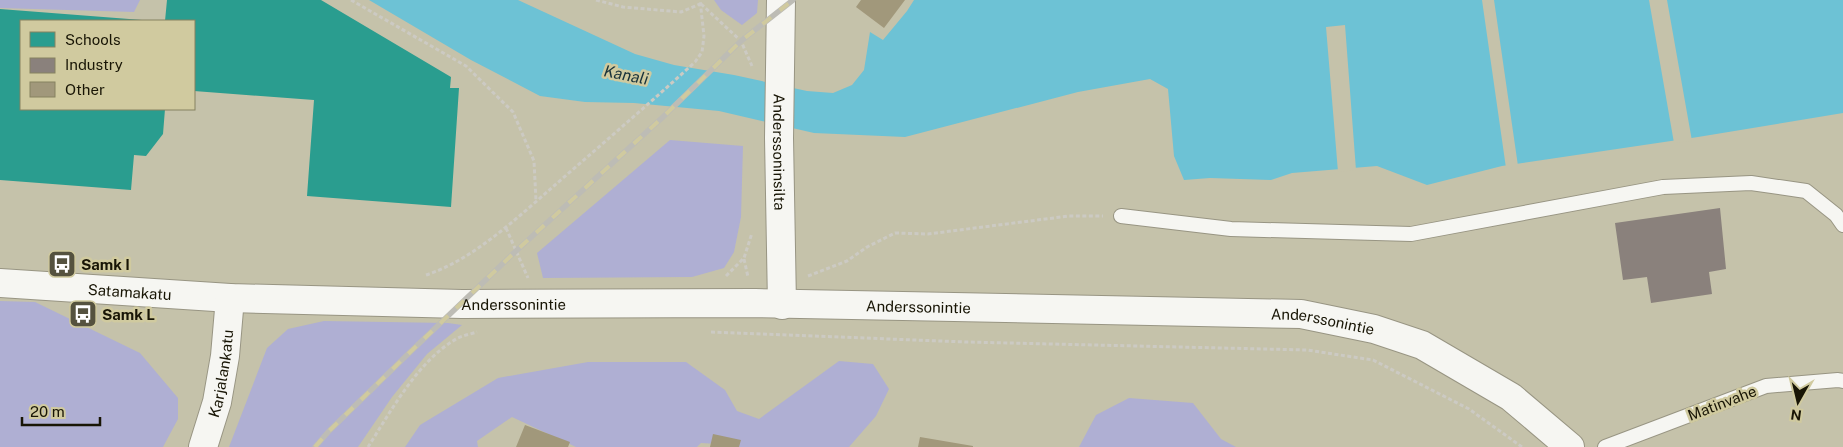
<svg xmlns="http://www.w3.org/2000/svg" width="1843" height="447" font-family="'Public Sans',sans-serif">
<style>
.green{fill:#afafd3}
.water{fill:#6dc2d5}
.pier{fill:#c5c2aa}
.schools{fill:#2a9d8f}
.industry{fill:#8a817c}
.building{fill:#a1987b}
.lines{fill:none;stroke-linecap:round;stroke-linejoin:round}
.lane-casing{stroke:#989583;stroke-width:16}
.secondary-casing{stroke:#989583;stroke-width:30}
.path{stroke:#cccac3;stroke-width:3;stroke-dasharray:4 2.5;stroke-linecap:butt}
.lane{stroke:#f6f6f2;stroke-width:14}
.secondary{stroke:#f6f6f2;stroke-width:28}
.rail-casing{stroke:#bdbcb5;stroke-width:5.5}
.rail{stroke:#d0ca9f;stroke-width:4;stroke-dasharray:11;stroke-linecap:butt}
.labels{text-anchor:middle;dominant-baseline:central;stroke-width:5;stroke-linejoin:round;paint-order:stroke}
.street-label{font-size:15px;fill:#181505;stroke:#d0ca9f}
.poi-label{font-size:15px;font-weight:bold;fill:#181505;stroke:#d0ca9f;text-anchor:start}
.water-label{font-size:16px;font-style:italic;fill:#18323a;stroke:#d0ca9f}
</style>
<rect width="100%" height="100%" fill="#c5c2aa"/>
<path class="green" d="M0,0H140L134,12L0,8Z
M714,0H758L757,13L742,25L721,10Z
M670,140L743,146L741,217L734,252L724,268L692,277L543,278L537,253Z
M0,301L35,302L140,353L178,398V419L163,447H0Z
M324,321L448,323L462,325L427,354L392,397L358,447H229L267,348L288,329Z
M839,361L873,364L889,389L876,416L849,447H735L734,445L701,443L697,447H576L512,417L477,441L478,447H405L420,425L498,378L588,362H686L725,390L737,411L759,419Z
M1129,398L1193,403L1221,439L1236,447H1079L1096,415Z"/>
<path class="water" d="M369,0H518L635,54L674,65L734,75L807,91L833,93L852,85L864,70L870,32L883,40L907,11L914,0H1843V113L1698,137L1502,166L1427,185L1377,166L1292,173L1271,180L1210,178L1184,180L1174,156L1168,89L1150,79L1078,92L905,137L814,133L719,111L634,103L585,102L540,96L471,60Z"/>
<path class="pier" d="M1482,0H1494L1518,166L1506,168Z
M1649,0H1667L1692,141L1674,143Z
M1345,25L1356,170L1338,172L1326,27Z"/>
<path class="schools" d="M167,0H321L451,77L450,88H459L451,207L307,196L314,100L194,91V21H165Z
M0,9L142,20V21H21V109H165L163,134L146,156L134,155L131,190L0,180Z"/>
<path class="industry" d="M1720,208L1726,269L1709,272L1712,294L1651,303L1647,277L1623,280L1615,223Z"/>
<path class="building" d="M861,0H905L884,28L856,7Z
M525,425L570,442L568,447H516Z
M713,434L741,440L739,447H710Z
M920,437L973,446V447H918Z"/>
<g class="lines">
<defs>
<path id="lane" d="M1121,216L1231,229L1411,234L1663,187L1751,183L1806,191L1836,215L1843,225
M1605,447L1766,386L1838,380L1843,381"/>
<g id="secondary">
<path id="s1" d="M781,0L779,138L782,305"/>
<path id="s2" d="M0,283L230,298L462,304L755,303L1301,314L1374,329L1422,345L1511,397L1570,447"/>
<path id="s3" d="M203,447L217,402L225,356L230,298"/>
</g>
</defs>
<use href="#lane" class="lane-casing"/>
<use href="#secondary" class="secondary-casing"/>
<path class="path" d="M351,0L466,66L513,112L534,161L536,201
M596,0L623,7L681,12L700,4
M701,4L741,41L752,66
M506,228L528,278
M744,259L748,277
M426,275C473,260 518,217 555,185C602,144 649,104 695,62L702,52L704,36L700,0
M726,276L744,258L752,233
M808,276L847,261L867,247L895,233L928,234L1069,216H1103
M711,332L966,342L1307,350L1373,360L1469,409L1522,447
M368,447C391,411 419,359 458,338C464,335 471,334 477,332"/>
<use href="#lane" class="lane"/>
<use href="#secondary" class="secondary"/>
<defs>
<path id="rail" d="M315,447L329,431L406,356L516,251L663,117L741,41L793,0"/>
</defs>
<use href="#rail" class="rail-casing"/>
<use href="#rail" class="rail"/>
</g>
<defs>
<symbol id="bus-square" viewBox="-11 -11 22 22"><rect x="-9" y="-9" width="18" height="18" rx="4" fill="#55523f" stroke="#d0ca9f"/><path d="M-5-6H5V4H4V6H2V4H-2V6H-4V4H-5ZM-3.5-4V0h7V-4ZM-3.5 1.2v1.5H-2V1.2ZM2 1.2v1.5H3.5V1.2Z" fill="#fff"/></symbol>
</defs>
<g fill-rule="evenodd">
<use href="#bus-square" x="46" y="248" width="32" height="32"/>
<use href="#bus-square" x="67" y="298" width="32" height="32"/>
</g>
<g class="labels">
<g class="street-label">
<text stroke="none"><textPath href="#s1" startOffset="152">Anderssoninsilta</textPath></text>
<text stroke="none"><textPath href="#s2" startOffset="130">Satamakatu</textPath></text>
<text stroke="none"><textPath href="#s2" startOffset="514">Anderssonintie</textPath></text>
<text stroke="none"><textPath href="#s2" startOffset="919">Anderssonintie</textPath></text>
<text stroke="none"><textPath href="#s2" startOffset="1324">Anderssonintie</textPath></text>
<text stroke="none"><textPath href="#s3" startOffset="76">Karjalankatu</textPath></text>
<text transform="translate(1722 403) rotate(-21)">Matinvahe</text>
</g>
<g class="poi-label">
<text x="81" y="264">Samk I</text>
<text x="102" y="314">Samk L</text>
</g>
<g class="water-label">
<text transform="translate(626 75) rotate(11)">Kanali</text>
</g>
</g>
<rect x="20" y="20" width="175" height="90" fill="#d0ca9f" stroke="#868261"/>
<rect x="30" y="32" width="25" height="15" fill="#2a9d8f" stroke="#868261"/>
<text x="65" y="45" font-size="15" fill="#181505">Schools</text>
<rect x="30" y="58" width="25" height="15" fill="#8a817c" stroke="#868261"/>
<text x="65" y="70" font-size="15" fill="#181505">Industry</text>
<rect x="30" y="82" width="25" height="15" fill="#a1987b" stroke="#868261"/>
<text x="65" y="95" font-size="15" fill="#181505">Other</text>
<g transform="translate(1798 402) rotate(188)" stroke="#d0ca9f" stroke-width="4" paint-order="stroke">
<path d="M0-4L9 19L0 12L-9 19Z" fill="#181505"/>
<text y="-8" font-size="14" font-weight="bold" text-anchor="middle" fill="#181505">N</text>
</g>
<path d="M22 417v8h78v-8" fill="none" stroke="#181505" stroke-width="2.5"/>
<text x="30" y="417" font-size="15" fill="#181505" stroke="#d0ca9f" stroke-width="4" paint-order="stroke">20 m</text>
</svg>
